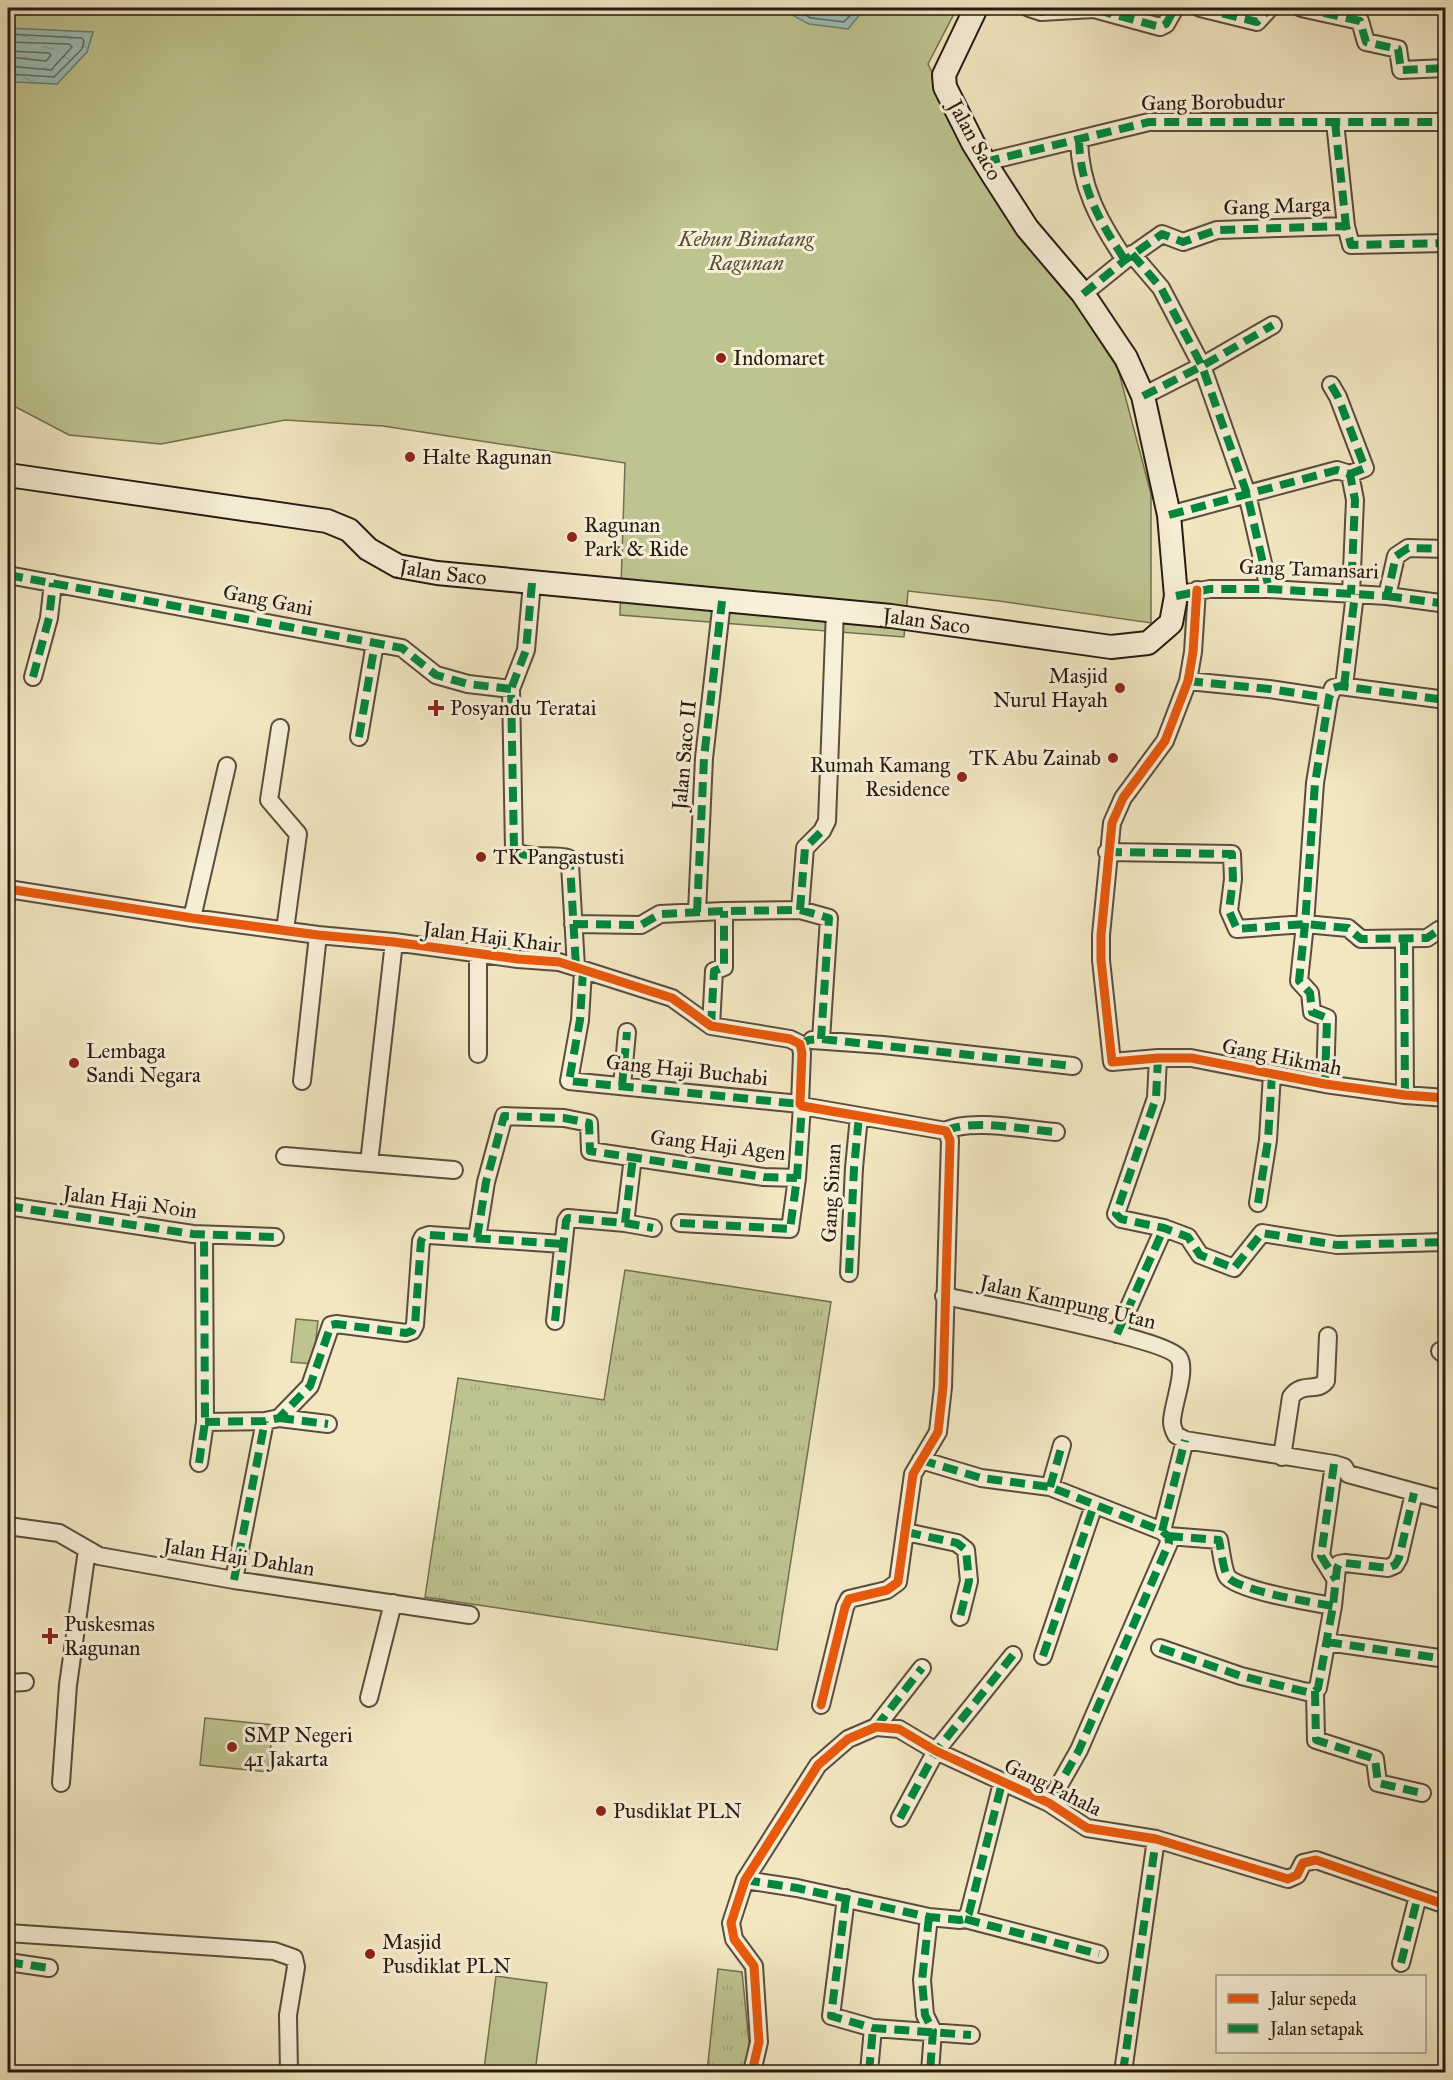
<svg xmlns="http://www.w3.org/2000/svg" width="1453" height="2080" font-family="'IM FELL Great Primer',serif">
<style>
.grass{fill:url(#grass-tufts);stroke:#726f52;stroke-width:1.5}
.green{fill:#bec490;stroke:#726f52;stroke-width:1.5}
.water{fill:url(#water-ripples);stroke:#6c7d75;stroke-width:1.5}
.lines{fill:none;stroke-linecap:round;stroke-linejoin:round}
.shore{stroke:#606c64;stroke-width:1.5}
.minor-casing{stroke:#594d3e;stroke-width:20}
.secondary-casing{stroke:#261a13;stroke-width:26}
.minor{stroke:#f7efd7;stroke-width:16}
.secondary{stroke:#f7efd7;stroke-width:22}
.quiet{stroke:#00873e;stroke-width:8;stroke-dasharray:15 8;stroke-linecap:butt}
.cycleway-casing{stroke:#f7efd7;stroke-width:13}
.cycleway{stroke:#e8590c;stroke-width:9}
.poi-dot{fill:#8f2418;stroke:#f7efd7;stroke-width:2}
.labels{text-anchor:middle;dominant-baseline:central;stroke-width:6;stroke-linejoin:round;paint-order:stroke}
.street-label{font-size:21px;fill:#261a13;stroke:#f7efd7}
.park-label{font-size:21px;font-style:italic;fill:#544d38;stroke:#f7efd7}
.poi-label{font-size:21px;fill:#261a13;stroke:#f7efd7;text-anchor:start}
</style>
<defs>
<pattern id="grass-tufts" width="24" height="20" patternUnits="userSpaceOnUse" patternTransform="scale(1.5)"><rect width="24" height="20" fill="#bec490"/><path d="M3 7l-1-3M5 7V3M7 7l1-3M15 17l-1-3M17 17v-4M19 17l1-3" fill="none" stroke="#a3a87b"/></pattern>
<pattern id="water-ripples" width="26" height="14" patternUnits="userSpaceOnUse" patternTransform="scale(1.5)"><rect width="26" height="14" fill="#9bbfb6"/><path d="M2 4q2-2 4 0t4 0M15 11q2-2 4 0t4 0" fill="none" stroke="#85a49c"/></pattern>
</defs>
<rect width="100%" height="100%" fill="#f2e7c1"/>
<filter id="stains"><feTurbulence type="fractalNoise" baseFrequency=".00333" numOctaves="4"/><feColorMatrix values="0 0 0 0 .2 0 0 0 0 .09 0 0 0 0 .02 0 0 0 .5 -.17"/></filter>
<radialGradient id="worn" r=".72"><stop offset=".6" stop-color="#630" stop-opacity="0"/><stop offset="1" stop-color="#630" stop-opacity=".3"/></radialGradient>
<path class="grass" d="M625,1270L831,1302L777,1650L425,1597L458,1378L604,1400Z
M718,1969L742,1972L750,2052L745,2072H707Z"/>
<path class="green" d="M8,8H957L928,64L974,160L1046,258L1118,369L1151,494V623L999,601L908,591L904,637L620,615L625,463L383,426L285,420L161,444L69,435L8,403Z
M296,1319L318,1321L313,1364L291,1362Z
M205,1718L273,1725L268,1772L200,1765Z
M496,1976L547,1983L535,2072H507L484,2069Z"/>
<path class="water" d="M779,8H865L848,29L809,24Z
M8,28L93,32L87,52L57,84L15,82L8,79Z"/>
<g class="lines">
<path class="shore" d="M791,8L811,18L844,22L857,8
M8,34L82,38L84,41L82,49L54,77L8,74
M8,42L69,44L72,47L51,70L8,66
M8,51L49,53L51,55L46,61L8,57"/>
<defs>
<path id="minor" d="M1029,8L1041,12L1094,9L1160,27L1166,24L1175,8
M1200,8L1257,22L1270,8
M1301,8L1360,21L1366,42L1398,49L1401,70L1446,68
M1335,122L1346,226
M1079,139C1080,187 1099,221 1125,260
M985,162L1149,122H1446
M1132,254L1161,288L1202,366L1247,494L1269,589
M1083,294L1125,260L1162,234L1183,242L1217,230L1346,226L1351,245L1446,243
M1331,385L1338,397L1365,468L1350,474
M1143,396L1202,366L1273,325
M1169,515L1337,470L1350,474L1355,500L1351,594
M8,575L402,648L436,675L468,684L511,689
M532,583L526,650L511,689L514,849C523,860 554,854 568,858L570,864L576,967
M1197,590L1193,652L1188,681L1165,741L1123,798L1112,823L1101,935V960L1112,1062L1158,1058H1191L1325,1084L1405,1095L1446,1098
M1186,593L1210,589H1269L1387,596L1396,556L1408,548L1446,549
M1387,596L1440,603
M33,677L49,618L53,583
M1188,681L1269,689L1329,698
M1344,686L1355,594
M280,728L269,800L298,834L285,930
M359,737L375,643
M1107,852L1232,854L1233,879L1229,911L1237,929L1305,924L1348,928L1361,939L1427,938L1439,930L1446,929
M8,889L192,918L318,935L394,942L518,959L559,962L672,998L711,1026L790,1039L800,1044L802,1053L800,1104L802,1106L946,1131L950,1140L943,1387L938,1432L913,1474L898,1582L887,1590L849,1599L845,1607L821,1705
M800,910L805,848L822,831L827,821L835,610
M697,912L704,758L722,601
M192,918L227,766
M573,924L641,925L660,914L724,911L800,910L829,918L821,1039
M1404,940L1405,1095
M478,953V1054
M583,971L580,1020L569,1081L800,1104
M711,1026L714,971L724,967V911
M812,1040L883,1045L1073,1066
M1158,1058L1156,1098L1116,1214L1121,1219L1164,1228L1188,1237L1200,1255L1234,1268L1262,1233L1337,1245L1446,1242
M302,1081L318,935
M1325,1084L1327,1018L1312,1012L1310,993L1299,981L1305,924L1315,783L1329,698L1333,688L1340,686L1446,700
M622,1086L627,1032
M946,1131C969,1118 1028,1130 1056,1132
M285,1156L454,1170
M369,1163L394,942
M1258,1203L1268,1140L1272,1074
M8,1206L193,1234L275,1237
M625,1223L633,1157
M680,1223L790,1229L797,1178L802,1106
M477,1238L486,1182L504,1116L564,1118L589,1123L590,1151L764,1177L797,1178
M849,1273L854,1168L859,1116
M944,1296C977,1303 1168,1339 1179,1358C1187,1371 1172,1406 1172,1422C1172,1426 1174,1431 1176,1435L1185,1440L1334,1464L1344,1467L1348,1474L1440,1499L1446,1495
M555,1321L566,1221L568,1218L625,1223L653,1228
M1117,1334L1164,1228
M1440,1351L1446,1356
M279,1418L328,1424
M205,1422L265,1421L279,1418L310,1386L331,1325L336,1324L406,1333L412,1331L415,1325L421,1241L423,1237L429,1235L562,1244
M1282,1457L1291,1397C1302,1381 1317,1393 1326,1381L1328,1336
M921,1460L981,1478L1050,1487L1162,1531L1168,1536L1169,1543L1079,1750L1049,1803
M199,1463L205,1422L204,1235
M1334,1464L1321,1556L1336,1580
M1050,1487L1062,1445
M8,1526L59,1533L99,1556L234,1580L470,1615
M1162,1531L1185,1440
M906,1532L957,1543L966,1550L969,1581L960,1617
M1168,1536L1219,1540C1221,1549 1223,1569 1227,1576C1235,1590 1315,1603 1333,1606
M234,1580L265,1421
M1327,1642L1446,1659
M1160,1648L1241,1676L1307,1692L1315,1691L1318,1688L1333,1606L1337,1568L1339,1564L1345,1563L1388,1568L1395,1565L1399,1558L1414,1493
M1043,1656L1094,1505
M8,1683L25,1682
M1315,1691L1316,1740L1375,1759L1378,1783L1422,1793
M369,1698L393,1603
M876,1727L922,1668
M61,1783L68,1685L87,1550
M900,1818L936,1751L1013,1655
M745,1880L797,1888L929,1917L960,1920L965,1919L969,1913L1002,1783
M846,1898L831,2016L873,2028L971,2035
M929,1917L922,1980L925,2015L933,2031L930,2072
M965,1919L1099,1954
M8,1933L274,1951L294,1958L296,1967L288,2015L289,2072
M8,1962L49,1968
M1401,1963L1418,1896
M752,2072L759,2042L754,1966L734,1939L731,1923L745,1880L818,1765L848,1739L876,1727L899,1729L936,1751L1049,1803L1087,1828L1156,1839L1288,1879L1297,1875L1303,1863L1316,1860L1446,1905
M869,2072L873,2028
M1123,2072L1156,1839"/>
<g id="secondary">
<path id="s1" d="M8,475L327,521L349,530L368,549L398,566L437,573L891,616L1111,647L1148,643L1171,623L1176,596L1169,515L1143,396L1126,358L1083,294L1027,228L991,172L973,143L945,87L944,75L976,8"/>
</g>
</defs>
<use href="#minor" class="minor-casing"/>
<use href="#secondary" class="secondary-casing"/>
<use href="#minor" class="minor"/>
<use href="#secondary" class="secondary"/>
<path class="quiet" d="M1029,8L1041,12L1094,9L1160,27L1166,24L1175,8
M1200,8L1257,22L1270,8
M1301,8L1360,21L1366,42L1398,49L1401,70L1446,68
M1335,122L1346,226
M1079,139C1080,187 1099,221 1125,260
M985,162L1149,122H1446
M1132,254L1161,288L1202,366L1247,494L1269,589
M1083,294L1125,260L1162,234L1183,242L1217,230L1346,226L1351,245L1446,243
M1331,385L1338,397L1365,468L1350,474
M1143,396L1202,366L1273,325
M1169,515L1337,470L1350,474L1355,500L1351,594
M8,575L402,648L436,675L468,684L511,689
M532,583L526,650L511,689L514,849C523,860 554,854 568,858L570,864L576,967
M1176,596L1210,589H1269L1387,596L1396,556L1408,548L1446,549
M1387,596L1440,603
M33,677L49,618L53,583
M1188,681L1269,689L1329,698
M1344,686L1355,594
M359,737L375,643
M1107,852L1232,854L1233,879L1229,911L1237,929L1305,924L1348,928L1361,939L1427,938L1439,930L1446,929
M800,910L805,848L822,831
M697,912L704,758L722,601
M573,924L641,925L660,914L724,911L800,910L829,918L821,1039
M1404,940L1405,1095
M583,971L580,1020L569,1081L800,1104
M711,1026L714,971L724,967V911
M800,1044L809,1040L821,1039L1073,1066
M1158,1058L1156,1098L1116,1214L1121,1219L1164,1228L1188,1237L1200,1255L1234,1268L1262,1233L1337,1245L1446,1242
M1325,1084L1327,1018L1312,1012L1310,993L1299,981L1305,924L1315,783L1329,698L1333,688L1340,686L1446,700
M622,1086L627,1032
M946,1131C969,1118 1028,1130 1056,1132
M1258,1203L1268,1140L1272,1074
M8,1206L193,1234L275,1237
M625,1223L633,1157
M680,1223L790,1229L797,1178L802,1106
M477,1238L486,1182L504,1116L564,1118L589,1123L590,1151L764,1177L797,1178
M849,1273L854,1168L859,1116
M555,1321L566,1221L568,1218L625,1223L653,1228
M1117,1334L1164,1228
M1440,1351L1446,1356
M279,1418L328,1424
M205,1422L265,1421L279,1418L310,1386L331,1325L336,1324L406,1333L412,1331L415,1325L421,1241L423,1237L429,1235L562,1244
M921,1460L981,1478L1050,1487L1162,1531L1168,1536L1169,1543L1079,1750L1049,1803
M199,1463L205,1422L204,1235
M1334,1464L1321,1556L1336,1580
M1050,1487L1062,1445
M1162,1531L1185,1440
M906,1532L957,1543L966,1550L969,1581L960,1617
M1168,1536L1219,1540C1221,1549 1223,1569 1227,1576C1235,1590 1315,1603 1333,1606
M234,1580L265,1421
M1327,1642L1446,1659
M1160,1648L1241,1676L1307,1692L1315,1691L1318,1688L1333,1606L1337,1568L1339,1564L1345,1563L1388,1568L1395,1565L1399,1558L1414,1493
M1043,1656L1094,1505
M1315,1691L1316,1740L1375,1759L1378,1783L1422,1793
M876,1727L922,1668
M900,1818L936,1751L1013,1655
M745,1880L797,1888L929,1917L960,1920L965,1919L969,1913L1002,1783
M846,1898L831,2016L873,2028L971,2035
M929,1917L922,1980L925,2015L933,2031L930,2072
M965,1919L1099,1954
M8,1962L49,1968
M1401,1963L1418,1896
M869,2072L873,2028
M1123,2072L1156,1839"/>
<defs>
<path id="cycleway" d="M1197,590L1193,652L1188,681L1165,741L1123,798L1112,823L1101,935V960L1112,1062L1158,1058H1191L1325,1084L1405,1095L1446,1098
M8,889L192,918L318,935L394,942L518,959L559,962L672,998L711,1026L790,1039L800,1044L802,1053L800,1104L802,1106L946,1131L950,1140L943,1387L938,1432L913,1474L898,1582L887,1590L849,1599L845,1607L821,1705
M752,2072L759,2042L754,1966L734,1939L731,1923L745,1880L818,1765L848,1739L876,1727L899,1729L936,1751L1049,1803L1087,1828L1156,1839L1288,1879L1297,1875L1303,1863L1316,1860L1446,1905"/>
</defs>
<use href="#cycleway" class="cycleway-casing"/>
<use href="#cycleway" class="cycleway"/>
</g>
<g class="poi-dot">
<circle cx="721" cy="358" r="6"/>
<circle cx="410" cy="457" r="6"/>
<circle cx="572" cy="537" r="6"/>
<circle cx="1120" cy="688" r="6"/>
<path d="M433 699h6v6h6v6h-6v6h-6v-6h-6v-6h6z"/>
<circle cx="1113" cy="758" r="6"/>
<circle cx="962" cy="777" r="6"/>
<circle cx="481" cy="857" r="6"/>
<circle cx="74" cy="1063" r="6"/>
<path d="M47 1627h6v6h6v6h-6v6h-6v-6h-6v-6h6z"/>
<circle cx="232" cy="1747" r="6"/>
<circle cx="601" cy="1811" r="6"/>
<circle cx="370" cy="1954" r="6"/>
</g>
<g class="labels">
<g class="street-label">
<text transform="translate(1213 102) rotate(-1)">Gang Borobudur</text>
<text transform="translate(975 140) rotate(61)">Jalan Saco</text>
<text transform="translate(1277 206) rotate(-2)">Gang Marga</text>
<text transform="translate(1309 569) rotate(2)">Gang Tamansari</text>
<text stroke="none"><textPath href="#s1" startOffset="453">Jalan Saco</textPath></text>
<text transform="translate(268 600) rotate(11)">Gang Gani</text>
<text stroke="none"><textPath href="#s1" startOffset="939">Jalan Saco</textPath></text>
<text transform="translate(684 755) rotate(-85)">Jalan Saco II</text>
<text transform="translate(492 937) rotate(7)">Jalan Haji Khair</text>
<text transform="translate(1282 1057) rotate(11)">Gang Hikmah</text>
<text transform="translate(687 1070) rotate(6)">Gang Haji Buchabi</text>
<text transform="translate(718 1145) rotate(7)">Gang Haji Agen</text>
<text transform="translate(831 1193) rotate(-87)">Gang Sinan</text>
<text transform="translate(130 1202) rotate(8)">Jalan Haji Noin</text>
<text transform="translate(1068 1302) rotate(13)">Jalan Kampung Utan</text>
<text transform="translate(239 1557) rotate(9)">Jalan Haji Dahlan</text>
<text transform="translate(1053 1787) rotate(26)">Gang Pahala</text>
</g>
<g class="park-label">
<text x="746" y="239">Kebun Binatang<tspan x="746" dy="24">Ragunan</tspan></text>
</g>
<g class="poi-label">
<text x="733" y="358">Indomaret</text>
<text x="422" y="457">Halte Ragunan</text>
<text x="584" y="525">Ragunan<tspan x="584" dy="24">Park &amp; Ride</tspan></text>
<text x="1108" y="676" text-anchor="end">Masjid<tspan x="1108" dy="24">Nurul Hayah</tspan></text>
<text x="450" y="708">Posyandu Teratai</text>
<text x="1101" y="758" text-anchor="end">TK Abu Zainab</text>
<text x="950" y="765" text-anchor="end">Rumah Kamang<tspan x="950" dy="24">Residence</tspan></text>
<text x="493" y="857">TK Pangastusti</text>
<text x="86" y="1051">Lembaga<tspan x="86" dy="24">Sandi Negara</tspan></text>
<text x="64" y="1624">Puskesmas<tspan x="64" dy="24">Ragunan</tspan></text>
<text x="244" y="1735">SMP Negeri<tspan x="244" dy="24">41 Jakarta</tspan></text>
<text x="613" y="1811">Pusdiklat PLN</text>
<text x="382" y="1942">Masjid<tspan x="382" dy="24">Pusdiklat PLN</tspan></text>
</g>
</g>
<rect width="1453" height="2080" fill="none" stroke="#f2e7c1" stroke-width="30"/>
<rect x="9" y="9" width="1435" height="2062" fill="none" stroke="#261a13" stroke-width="3"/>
<rect x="15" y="15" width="1423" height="2050" fill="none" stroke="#261a13" stroke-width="1.5"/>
<rect x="1216" y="1975" width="210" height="78" fill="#f7efd7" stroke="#a39a89" stroke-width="1.5"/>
<rect x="1228" y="1994" width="30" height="9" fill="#e8590c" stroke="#a39a89" stroke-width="1.5"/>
<text x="1270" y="2005" font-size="18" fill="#261a13">Jalur sepeda</text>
<rect x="1228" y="2024" width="30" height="9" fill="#00873e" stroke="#a39a89" stroke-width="1.5"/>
<text x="1270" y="2035" font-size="18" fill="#261a13">Jalan setapak</text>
<rect width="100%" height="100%" filter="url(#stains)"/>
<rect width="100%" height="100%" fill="url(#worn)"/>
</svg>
